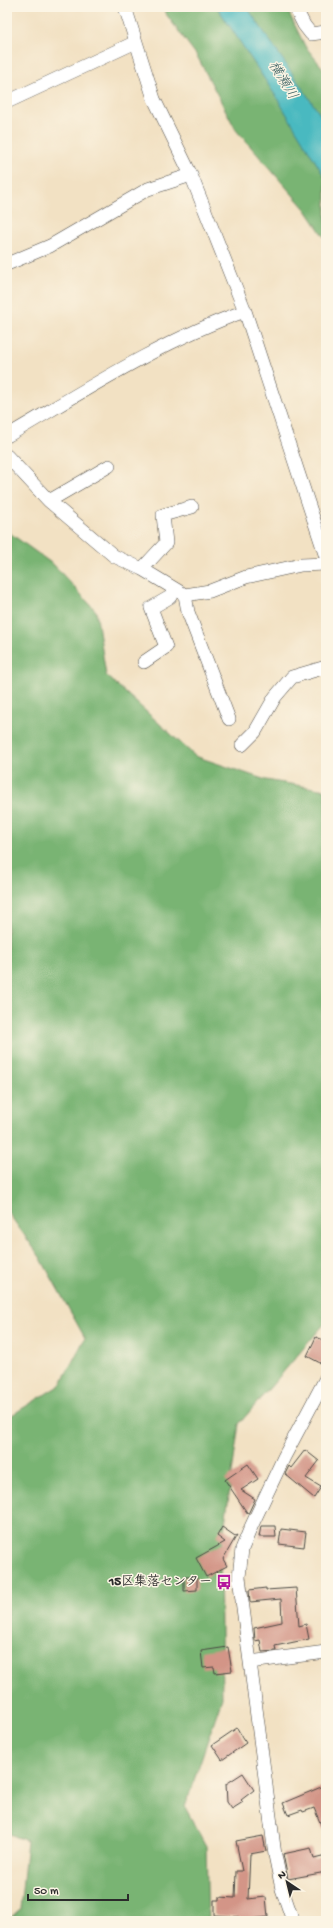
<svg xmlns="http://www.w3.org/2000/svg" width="333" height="1928" font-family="'Gochi Hand','Klee One',sans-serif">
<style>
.forest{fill:#79b473;stroke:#52704f}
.water{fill:#49b9c0;stroke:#3a7276}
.building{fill:#d39587}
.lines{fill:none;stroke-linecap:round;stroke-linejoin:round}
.minor-casing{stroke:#494642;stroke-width:14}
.minor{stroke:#fff;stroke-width:13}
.labels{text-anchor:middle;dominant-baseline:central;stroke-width:3;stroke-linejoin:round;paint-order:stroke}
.poi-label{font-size:13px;font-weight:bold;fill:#2b2b2b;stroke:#fcf5e5;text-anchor:end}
.water-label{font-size:14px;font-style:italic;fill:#365d5f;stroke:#fcf5e5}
</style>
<rect width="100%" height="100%" fill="#fcf5e5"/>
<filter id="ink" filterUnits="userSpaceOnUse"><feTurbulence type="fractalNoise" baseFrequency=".025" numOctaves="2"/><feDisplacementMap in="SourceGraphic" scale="8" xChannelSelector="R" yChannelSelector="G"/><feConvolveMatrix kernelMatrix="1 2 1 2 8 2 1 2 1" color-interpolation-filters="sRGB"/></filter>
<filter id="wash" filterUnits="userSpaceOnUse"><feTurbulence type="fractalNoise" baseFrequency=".012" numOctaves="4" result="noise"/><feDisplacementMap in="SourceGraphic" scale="16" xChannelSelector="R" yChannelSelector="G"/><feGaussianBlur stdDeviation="0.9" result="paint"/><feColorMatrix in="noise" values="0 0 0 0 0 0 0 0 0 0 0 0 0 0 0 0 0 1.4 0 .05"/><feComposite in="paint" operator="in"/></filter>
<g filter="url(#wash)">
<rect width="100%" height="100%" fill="#f2e1c3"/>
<path class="forest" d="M165,7H286L305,46L326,72V240L306,210L236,130L197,56L166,14Z
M7,531L54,565L96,611L106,675L195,756L266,780L326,790V1322L239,1424L220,1559L222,1698L185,1807L206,1846L208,1921H7L20,1909L27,1841L7,1833V1578L9,1569L7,1527V1418L60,1385L85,1338L40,1257L7,1211Z"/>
<path class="water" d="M217,7H247L326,123V179L275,95Z"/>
<g id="blocks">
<path class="building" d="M316,1337L326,1341V1354L322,1364L307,1356Z
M305,1450L319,1461L306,1478L321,1487L314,1498L285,1474L289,1466L291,1468Z
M248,1464L258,1479L241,1490L255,1499L248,1514L225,1480Z
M261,1526H275L276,1537H259Z
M222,1527L235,1536L237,1535L223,1559L227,1566L206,1577L196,1558L225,1542L217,1536Z
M281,1529L306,1532L304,1547L279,1544Z
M184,1577H197V1590L184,1591Z
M266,1588V1590L296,1588L299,1626L306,1624L309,1639L275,1646L276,1651L262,1652L260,1640L255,1641L254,1628L282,1622L281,1599L250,1602L249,1590Z
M228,1647L232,1671L215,1673L214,1667L203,1668L201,1651Z
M237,1728L246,1743L222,1760L212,1745Z
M243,1773L254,1790L241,1800L243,1802L232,1809L227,1802L226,1784Z
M326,1785V1837L314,1808L303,1812L302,1810L288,1815L283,1803Z
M263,1836L266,1851L250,1854L248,1899L266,1897L268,1917L240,1920L239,1917L214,1915V1900H219V1897L235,1898L236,1871H242L236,1841Z
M311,1848L314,1859L326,1856V1872L288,1879L283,1854Z"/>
</g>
</g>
<g filter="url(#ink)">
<use href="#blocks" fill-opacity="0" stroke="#494642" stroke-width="1"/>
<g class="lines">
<defs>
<path id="minor" d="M125,7L154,99L191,175L245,311L326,557
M295,7L304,25L311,34L326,32
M7,102L136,42
M7,264L50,246L148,189L191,175
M7,436C84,391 161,341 245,311
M7,456L49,501L114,556L142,569L185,595L210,591L246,577L301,565L326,564
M49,501L109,466
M142,569L166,543L163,515L192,507
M185,595L188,612L229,719
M144,662L166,647L151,608L170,597L174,590
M242,745L255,732L275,697L292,677L326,667
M250,1662L326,1652
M293,1921L282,1889L275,1855L239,1577L242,1549L251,1527L284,1457L326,1378"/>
</defs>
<use href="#minor" class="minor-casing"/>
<use href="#minor" class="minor"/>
</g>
</g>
<defs>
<symbol id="bus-bare" viewBox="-9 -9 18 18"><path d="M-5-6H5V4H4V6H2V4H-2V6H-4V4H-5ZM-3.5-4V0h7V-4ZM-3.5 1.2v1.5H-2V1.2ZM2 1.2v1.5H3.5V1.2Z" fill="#b5179e" stroke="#fcf5e5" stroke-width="2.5" paint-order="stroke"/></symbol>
</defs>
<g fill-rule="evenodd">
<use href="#bus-bare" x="213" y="1571" width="22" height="22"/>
</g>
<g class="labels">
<g class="poi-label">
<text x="212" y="1582">15区集落センター</text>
</g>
<g class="water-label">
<text transform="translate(282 81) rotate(59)">横瀬川</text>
</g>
</g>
<rect width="333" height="1928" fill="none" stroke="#fcf5e5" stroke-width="24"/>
<g transform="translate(287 1882) rotate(325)" stroke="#fcf5e5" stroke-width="3" paint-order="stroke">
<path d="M0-3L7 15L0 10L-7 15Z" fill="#2b2b2b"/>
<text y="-6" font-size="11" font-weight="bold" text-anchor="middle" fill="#2b2b2b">N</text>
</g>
<path d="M28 1894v6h100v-6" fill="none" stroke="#2b2b2b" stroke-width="2"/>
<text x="34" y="1894" font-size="12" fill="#2b2b2b" stroke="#fcf5e5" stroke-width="3" paint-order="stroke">50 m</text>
</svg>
